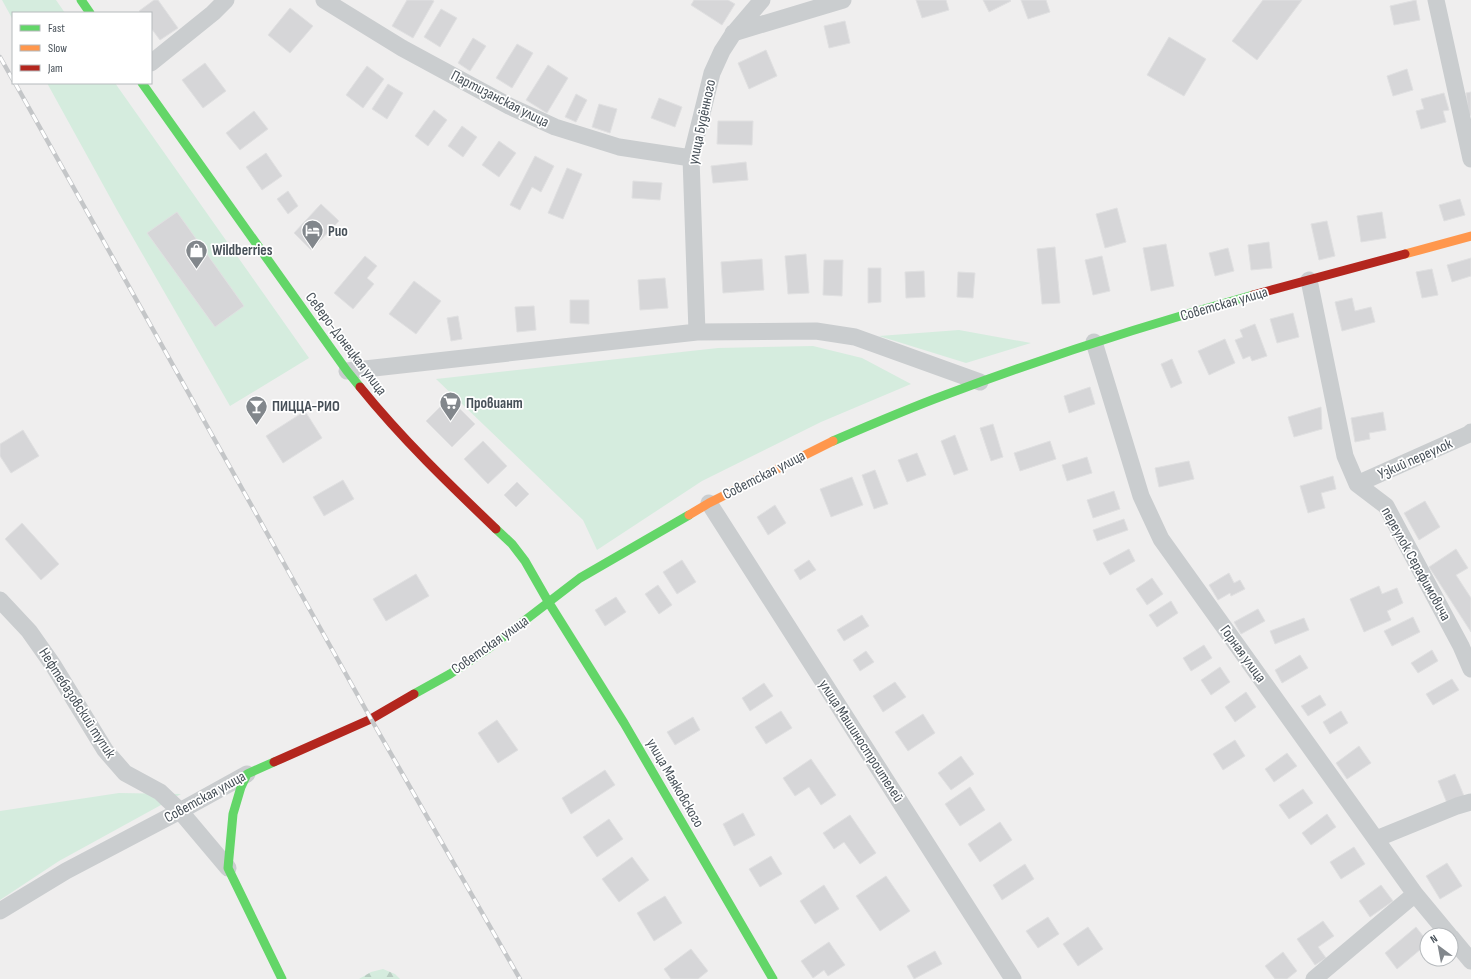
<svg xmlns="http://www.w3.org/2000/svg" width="1471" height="979" font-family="'Sofia Sans Condensed',sans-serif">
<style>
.grass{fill:#d5ecde}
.forest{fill:url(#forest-firs)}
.building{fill:#d6d6d8;stroke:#e0e0e1}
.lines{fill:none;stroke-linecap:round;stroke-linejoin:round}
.street{stroke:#cacdcf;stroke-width:17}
.fast{stroke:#63d668;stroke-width:9}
.slow{stroke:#ff974d;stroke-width:9}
.jam{stroke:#b3261e;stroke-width:9}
.rail-casing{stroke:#c4c6c8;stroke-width:4.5}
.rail{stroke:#fff;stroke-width:3;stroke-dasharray:9;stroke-linecap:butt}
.labels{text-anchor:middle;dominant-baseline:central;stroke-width:3.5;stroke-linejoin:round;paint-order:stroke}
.street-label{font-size:15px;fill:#475058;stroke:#fff}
.poi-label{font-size:15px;font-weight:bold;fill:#475058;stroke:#fff;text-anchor:start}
</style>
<defs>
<pattern id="forest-firs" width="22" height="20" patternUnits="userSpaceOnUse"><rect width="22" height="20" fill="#d5ecde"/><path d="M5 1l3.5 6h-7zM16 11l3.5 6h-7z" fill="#b8ccc1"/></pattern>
</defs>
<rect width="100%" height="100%" fill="#efeeee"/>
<path class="grass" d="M2,0H56L65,13H13V20Z
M47,83H115L309,358L230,406L117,210Z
M959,330L1031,343L966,363L879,336Z
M813,346L862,358L911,384L821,422L702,481L597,550L583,520L436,379L718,348Z
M119,793L181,794L59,861L0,900V811Z"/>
<path class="forest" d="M383,969L395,974L400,979H359L371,972Z"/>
<path class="building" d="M154,0H158L178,28L160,40L151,28V13H141L139,11Z
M407,0H432L434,1L413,38L392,26Z
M694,0H728L735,4L722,25L691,5Z
M916,0H946L949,10L922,18Z
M983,0H1010L1011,1L989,12Z
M1021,0H1046L1050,12L1028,19Z
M1263,0H1302L1257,60L1232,41Z
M1416,0L1420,20L1394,25L1390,6Z
M290,8L313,26L290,53L268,35Z
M441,9L457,18L440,47L424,37Z
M845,21L850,43L829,48L824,26Z
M1169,37L1206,59L1184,96L1147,75Z
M473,38L486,46L470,71L458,63Z
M517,44L533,53L512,88L496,78Z
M766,50L777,76L749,89L738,63Z
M205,63L226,91L203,108L182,80Z
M548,65L568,78L547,113L526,100Z
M367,66L384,79L363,108L346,95Z
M1407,69L1413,90L1393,96L1387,76Z
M388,84L403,93L387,119L372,109Z
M1471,92V115L1469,116L1466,93Z
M1444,93L1449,110L1443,111L1446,122L1421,129L1416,111L1424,109L1421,99Z
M576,94L587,100L576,122L565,117Z
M659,98L682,107L675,127L651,118Z
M599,104L617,109L610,133L592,127Z
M434,110L447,120L428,146L415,136Z
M254,111L268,129L240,150L226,133Z
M718,121H753L752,145L717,144Z
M462,126L477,137L463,157L448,146Z
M499,141L516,153L499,177L482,165Z
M266,153L282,176L262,190L246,167Z
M535,156L554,166L541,192L532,187L520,210L510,205Z
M746,162L748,180L713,183L711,166Z
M567,168L582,174L563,219L548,213Z
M633,181L662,183L660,200L632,198Z
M288,191L298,206L288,214L277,199Z
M1460,199L1465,215L1444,221L1439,205Z
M321,204L339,221L311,250L294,233Z
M1117,208L1126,242L1105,248L1096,214Z
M177,212L244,306L215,327L147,233Z
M1382,212L1386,238L1361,242L1357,216Z
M1327,221L1335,256L1319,260L1311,224Z
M1269,242L1272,268L1251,270L1248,245Z
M1166,244L1174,286L1151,291L1143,248Z
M1055,247L1060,303L1042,304L1037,249Z
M1228,248L1234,271L1215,276L1209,253Z
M806,254L809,293L788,294L785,256Z
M365,256L377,266L367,278L374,284L353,309L334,293Z
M1102,256L1110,291L1093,295L1085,260Z
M1471,258V276L1452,282L1447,265Z
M762,259L764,290L723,293L721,262Z
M824,260H843L842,296L823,295Z
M868,268H881V302L868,303Z
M1432,269L1438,295L1422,298L1416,272Z
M924,271L925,297L906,298L905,272Z
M958,272L975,273L973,298L957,297Z
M665,278L668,308L640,310L638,280Z
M414,281L441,301L416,334L389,314Z
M1352,298L1355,311L1371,307L1375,322L1342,331L1335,302Z
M570,300H589V324L570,323Z
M534,306L536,330L517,332L515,307Z
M1293,313L1299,337L1277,343L1270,319Z
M458,316L462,339L451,341L447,318Z
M1255,324L1267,356L1252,361L1250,356L1243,359L1235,340L1243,337L1240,330Z
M1225,339L1235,363L1209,375L1198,351Z
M1172,359L1182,383L1171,388L1161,364Z
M1090,387L1095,404L1069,413L1064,396Z
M449,398L475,424L452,447L426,421Z
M1321,407L1322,429L1294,437L1288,417Z
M305,411L322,438L283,463L266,436Z
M1383,412L1386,430L1369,433L1370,439L1355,442L1351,418Z
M993,424L1003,457L991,461L980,428Z
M23,430L39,456L11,473L0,456V444Z
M955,435L968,470L954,475L941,441Z
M483,441L507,466L488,484L464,459Z
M1050,441L1056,459L1020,471L1014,453Z
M917,453L926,475L907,482L898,460Z
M1087,457L1092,473L1067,481L1062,465Z
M1189,461L1194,479L1159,487L1155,468Z
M875,470L888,504L874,509L862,475Z
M1333,476L1336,489L1321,493L1325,508L1308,513L1300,486Z
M852,477L863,505L831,517L820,489Z
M343,480L354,499L324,516L313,497Z
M517,482L529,494L516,507L504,495Z
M1114,491L1120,509L1093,518L1087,500Z
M1425,501L1440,527L1419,540L1404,513Z
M775,505L786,523L768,535L757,517Z
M1124,519L1128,530L1097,541L1093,530Z
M22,523L59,564L41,580L5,539Z
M1129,549L1135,561L1110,575L1103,563Z
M1456,549L1468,568L1456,575L1471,598V632L1429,567Z
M682,560L696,582L677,594L663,572Z
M809,560L816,570L800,580L794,570Z
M1229,573L1234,583L1240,580L1245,589L1231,596L1230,593L1218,600L1209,585Z
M416,574L429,596L386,621L373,599Z
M1152,578L1163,594L1147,605L1136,589Z
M658,585L672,605L659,614L645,594Z
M1379,586L1382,594L1397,588L1403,603L1387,611L1391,620L1364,632L1350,599Z
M616,597L626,612L605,626L595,610Z
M1171,601L1178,613L1157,627L1149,615Z
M1258,609L1265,621L1241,634L1234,622Z
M862,615L869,626L844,641L837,630Z
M1413,617L1420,632L1392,646L1384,631Z
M1304,618L1309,630L1275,644L1270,631Z
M1204,645L1212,658L1191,671L1183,658Z
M1432,650L1438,661L1418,673L1411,663Z
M866,651L874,662L860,671L853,660Z
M1300,655L1308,668L1282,683L1275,670Z
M1220,667L1230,682L1211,695L1201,680Z
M1452,679L1459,690L1433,705L1426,694Z
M895,682L906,697L883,712L873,696Z
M764,683L773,696L750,711L742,698Z
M1246,692L1256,707L1235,722L1225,707Z
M1320,695L1326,705L1308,716L1301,706Z
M781,711L792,728L766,744L755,727Z
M1341,711L1348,723L1330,734L1323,722Z
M923,714L935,733L908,751L895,732Z
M693,717L700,730L675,745L667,732Z
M497,720L518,750L498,763L478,733Z
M1235,740L1245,756L1223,770L1213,754Z
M1359,746L1371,763L1347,779L1336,763Z
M1287,753L1297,766L1274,782L1265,769Z
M961,756L974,774L951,790L938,773Z
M811,759L836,795L821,805L809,787L795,796L783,778Z
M605,770L615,785L571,814L562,798Z
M1455,774L1464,796L1447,803L1438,781Z
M970,787L985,810L960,826L945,804Z
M1303,789L1313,803L1289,819L1279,805Z
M743,813L755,835L734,846L723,824Z
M1327,814L1336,827L1311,845L1302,833Z
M850,815L876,853L860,864L844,842L834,849L823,833Z
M609,819L623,839L597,857L583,837Z
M1000,822L1012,840L980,862L968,844Z
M1354,847L1365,864L1341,879L1330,862Z
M771,856L782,874L760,887L749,869Z
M632,857L649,880L619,902L602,879Z
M1447,863L1462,886L1440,899L1426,876Z
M1025,864L1034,879L1002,900L993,885Z
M886,876L910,911L880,931L856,896Z
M824,885L839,909L815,924L800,901Z
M1381,885L1393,901L1370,917L1359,901Z
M665,896L682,923L654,941L637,913Z
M1048,917L1059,934L1038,948L1026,931Z
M1323,921L1334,936L1318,947L1326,958L1315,965L1297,939Z
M1088,927L1103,949L1078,966L1063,944Z
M1416,927L1427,941V944L1397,969L1385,953Z
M829,942L845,965L828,976L824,970L813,978L801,961Z
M691,949L708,971L698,979H671L664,969Z
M935,951L942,964L914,979L907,966Z
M1283,952L1297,971L1287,979H1275L1265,966Z"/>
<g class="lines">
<path class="street" d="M324,0L402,48L509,106L555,127L619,147L691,158
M1436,0L1471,159
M733,33L843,0
M151,63L213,13L226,0
M1309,280L1345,456L1357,484L1386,506L1461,646L1471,669
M697,332L691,158L712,73L722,51L733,34L762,0
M1094,342L1141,496L1161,539L1415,894L1449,935
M347,371L697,332L816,331L855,337L980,382
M1357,484L1469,434L1471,432
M709,503L1013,979
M0,600L29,631L53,665L105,750L125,773L160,792L180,811L228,868
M1376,839L1457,806L1471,802
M0,911L66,871L180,811L247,774
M1451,937L1471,961
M1314,979L1415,894"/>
<path class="fast" d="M81,0L90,13
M142,83L347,371L360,387
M833,441C870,425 907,409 945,395C1046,357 1149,324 1253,295
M496,529L512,544L525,561L549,603L624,723L773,979
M414,694L450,674L489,648L580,578L689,515
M274,762L247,774L241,787L233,814L228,868L282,979"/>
<path class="slow" d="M1405,254L1471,236
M689,515L709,503L833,441"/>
<path class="jam" d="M1253,295L1405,254
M360,387C402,439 449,484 496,529
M274,762L371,719L414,694"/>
<defs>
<path id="rail" d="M0,57L13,80
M15,83L371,719L520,979"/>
</defs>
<use href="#rail" class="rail-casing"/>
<use href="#rail" class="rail"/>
</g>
<defs>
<symbol id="hotel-pin" viewBox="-11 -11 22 30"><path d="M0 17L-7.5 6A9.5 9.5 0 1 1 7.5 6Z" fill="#82878c" stroke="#fff"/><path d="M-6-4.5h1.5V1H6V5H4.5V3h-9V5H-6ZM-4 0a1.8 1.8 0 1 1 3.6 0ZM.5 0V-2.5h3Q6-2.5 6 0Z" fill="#fff"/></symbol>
<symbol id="shop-pin" viewBox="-11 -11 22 30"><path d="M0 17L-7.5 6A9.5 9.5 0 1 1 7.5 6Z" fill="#82878c" stroke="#fff"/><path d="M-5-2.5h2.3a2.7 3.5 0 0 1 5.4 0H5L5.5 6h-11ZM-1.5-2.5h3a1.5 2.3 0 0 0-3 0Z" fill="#fff"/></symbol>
<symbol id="supermarket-pin" viewBox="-11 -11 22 30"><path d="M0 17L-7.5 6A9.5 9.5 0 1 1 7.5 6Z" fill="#82878c" stroke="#fff"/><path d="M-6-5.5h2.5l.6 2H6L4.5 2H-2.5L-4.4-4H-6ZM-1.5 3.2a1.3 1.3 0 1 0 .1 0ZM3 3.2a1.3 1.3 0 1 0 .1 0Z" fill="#fff"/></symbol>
<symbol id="bar-pin" viewBox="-11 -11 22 30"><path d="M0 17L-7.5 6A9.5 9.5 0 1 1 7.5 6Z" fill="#82878c" stroke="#fff"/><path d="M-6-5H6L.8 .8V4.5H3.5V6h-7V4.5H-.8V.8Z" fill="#fff"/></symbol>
</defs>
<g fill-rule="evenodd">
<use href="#hotel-pin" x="300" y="218" width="25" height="34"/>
<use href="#shop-pin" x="184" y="238" width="25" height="34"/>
<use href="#supermarket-pin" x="438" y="390" width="25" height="34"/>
<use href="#bar-pin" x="244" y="394" width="25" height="34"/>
</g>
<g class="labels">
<g class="street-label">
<text transform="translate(500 99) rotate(27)">Партизанская улица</text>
<text transform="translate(702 122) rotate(-78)">улица Будённого</text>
<text transform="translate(1224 304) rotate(-16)">Советская улица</text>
<text transform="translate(346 344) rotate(53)">Северо-Донецкая улица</text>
<text transform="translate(1415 459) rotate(-24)">Узкий переулок</text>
<text transform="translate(764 475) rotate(-27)">Советская улица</text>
<text transform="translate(1416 564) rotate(61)">переулок Серафимовича</text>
<text transform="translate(490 645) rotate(-35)">Советская улица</text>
<text transform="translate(1243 654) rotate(54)">Горная улица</text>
<text transform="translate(77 703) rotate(57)">Нефтебазовский тупик</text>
<text transform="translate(861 741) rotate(57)">улица Машиностроителей</text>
<text transform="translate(675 783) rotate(60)">улица Маяковского</text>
<text transform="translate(205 797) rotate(-29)">Советская улица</text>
</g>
<g class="poi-label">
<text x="328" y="231">Рио</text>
<text x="212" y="250">Wildberries</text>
<text x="466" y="403">Провиант</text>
<text x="272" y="406">ПИЦЦА-РИО</text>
</g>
</g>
<rect x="12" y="12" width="140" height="72" fill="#ffffff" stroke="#b5b9bc"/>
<rect x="20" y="25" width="20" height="6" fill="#63d668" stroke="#b5b9bc"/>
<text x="48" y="32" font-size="12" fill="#475058">Fast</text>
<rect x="20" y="45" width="20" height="6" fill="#ff974d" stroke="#b5b9bc"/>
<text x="48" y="52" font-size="12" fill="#475058">Slow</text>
<rect x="20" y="65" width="20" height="6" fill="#b3261e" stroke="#b5b9bc"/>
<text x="48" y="72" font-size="12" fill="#475058">Jam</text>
<g transform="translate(1439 947) rotate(328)"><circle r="19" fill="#ffffff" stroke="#b5b9bc"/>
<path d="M0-3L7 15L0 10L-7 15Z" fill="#82878c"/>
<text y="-6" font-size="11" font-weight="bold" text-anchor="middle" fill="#475058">N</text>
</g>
</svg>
